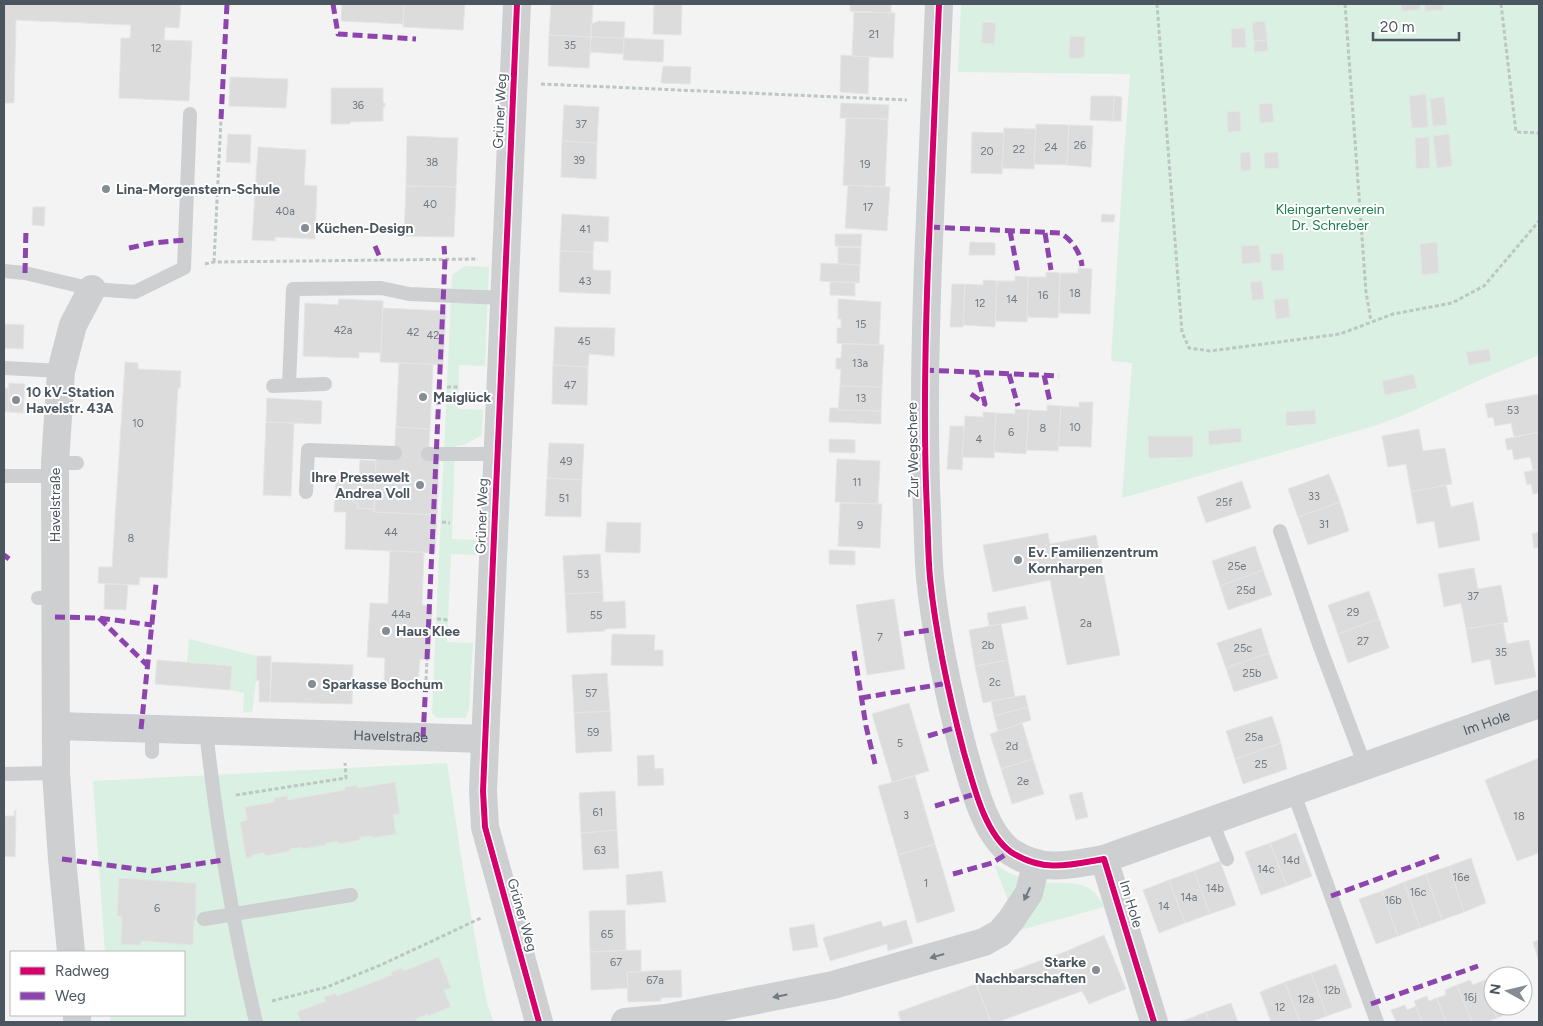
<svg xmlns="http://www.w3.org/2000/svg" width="1543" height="1026" font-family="Figtree,sans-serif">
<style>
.green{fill:#d9f0e2}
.building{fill:#dcdcdd;stroke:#e4e5e6}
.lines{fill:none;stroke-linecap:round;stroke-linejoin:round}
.path{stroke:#bcc6c3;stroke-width:3;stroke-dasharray:4 2.5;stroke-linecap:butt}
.lane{stroke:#cdcfd1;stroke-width:14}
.street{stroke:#cdcfd1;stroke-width:28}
.quiet{stroke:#8e44ad;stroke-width:5;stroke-dasharray:10 5;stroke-linecap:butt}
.cycleway-casing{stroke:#fff;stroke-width:9}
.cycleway{stroke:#d6006c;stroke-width:6}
.oneway{fill:#717a81}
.poi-dot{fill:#858c93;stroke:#fff;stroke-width:2}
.labels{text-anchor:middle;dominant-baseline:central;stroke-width:4;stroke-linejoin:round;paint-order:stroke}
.number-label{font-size:11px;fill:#6f787f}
.street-label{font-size:14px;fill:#4a555f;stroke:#fff}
.poi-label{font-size:14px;font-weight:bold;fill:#4a555f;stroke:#fff;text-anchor:start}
.park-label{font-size:14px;fill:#1d7e4f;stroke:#fff}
</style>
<rect width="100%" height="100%" fill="#f3f3f3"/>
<path class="green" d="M961,4H1539V355L1482,379L1404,415L1377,425L1122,498L1132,363L1111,361L1123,168L1130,74L958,72Z
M465,266L489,267L485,366L459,365L458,409L483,410L482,435L464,445L455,446L452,539L477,540L476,555L451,554L447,642L473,643L469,708L466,718H437L432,713L452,275Z
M189,639L257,656L256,681L252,712H243L244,693L230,690L232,666L187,662Z
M447,763L465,882L487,1004L494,1022H110V1015H184V952H105L93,781Z
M996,865L1011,874L1021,877L1011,909L995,866Z
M1044,883C1070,883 1092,879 1104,907L1020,930Z"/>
<path class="building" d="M4,4H181L179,28L165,27L164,40L192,41L189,101L119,98L121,38H130L131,25L16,20L14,103H4Z
M342,4H404L403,24L341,21Z
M404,4H465L463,30L403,27Z
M551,4H593L591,37L549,35Z
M654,4H682L681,35L653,34Z
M850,4H891V13L850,11Z
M1401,4H1420V10L1402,11Z
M1425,4H1442L1443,10L1425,11Z
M854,12L895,13L893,58L852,56Z
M599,21L625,22L624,38L591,37V24Z
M1265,21L1267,40L1254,41L1252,22Z
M983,22L996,23L994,44L981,43Z
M1245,28L1246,47L1232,48L1231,29Z
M549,35L591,37L589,68L548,66Z
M1070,36L1085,37L1084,58H1069Z
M591,37L624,38L623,54L590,52Z
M624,38L664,40L663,62L623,60Z
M1267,40L1268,51L1254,52V41Z
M841,55L869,57L868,94L840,92Z
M663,66L691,67L690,84L661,83Z
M230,77L288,79L286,108L229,106Z
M331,88H383V103H385V107H383V121L350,122V124H331Z
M1426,94L1428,127L1412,128L1409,96Z
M1091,96H1114L1113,121L1090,120Z
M1114,96L1122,97L1121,121H1113Z
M1444,97L1447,125L1433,126L1430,99Z
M841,103L889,105L888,119L840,118Z
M1272,103L1274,122L1260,123L1259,104Z
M564,105L599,107L597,143L562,141Z
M1240,111L1241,131L1228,132L1227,112Z
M846,118L888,119L885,187L843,185Z
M1036,124L1069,125L1067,165L1034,164Z
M1069,125L1093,126L1091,167L1067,165Z
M1004,128L1036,129L1034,169L1002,168Z
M972,132L1004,133L1002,174L971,173Z
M228,134L251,135L250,163L226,162Z
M1449,134L1452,166L1437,168L1433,136Z
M407,136L458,138L456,187L406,186Z
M1429,137L1430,168L1416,169L1415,138Z
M562,141L597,143L596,179L561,177Z
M258,147L306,150L304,185L317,186L315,239L275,237V241L252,240Z
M1250,152L1251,170L1241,171L1240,153Z
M1278,152L1279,168L1265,169L1264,153Z
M848,185L890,187L887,231L845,228Z
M406,186L456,187L454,237L404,236Z
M33,207H45L44,226L32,225Z
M562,214L609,217L608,242L594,241L593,252L560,251Z
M1102,214L1115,215L1114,222H1101Z
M835,234H862L861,247L835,246Z
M970,242L995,243V255H969Z
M1437,242L1439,273L1422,275L1420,244Z
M1259,245L1261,262L1242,264L1241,246Z
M838,247L861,248L860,265L838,264Z
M560,251L593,252V270L611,271L610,294L559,292Z
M1283,253L1284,270L1271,271L1270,254Z
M821,263L860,265L859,283L820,281Z
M1078,268L1092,269L1090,314L1059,313L1060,273H1078Z
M1046,272L1060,273L1058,318L1027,317L1028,277H1046Z
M1015,276L1028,277L1027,322L995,321L997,281H1015Z
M983,280L997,281L995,327L963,325L965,284L983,285Z
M1262,281L1264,299L1252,300L1250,282Z
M830,282H855V296L830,295Z
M952,284H965L963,327H950Z
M1288,298L1290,317L1276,319L1274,300Z
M339,299L383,301L381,353L359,352V358L303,356L305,303L338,305Z
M838,299L881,302L879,345L837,343V328H841V319H838Z
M383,308L446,311L443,365L380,362Z
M4,324L24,325L23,349L4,348Z
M555,327L615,328L614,356L589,354L588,367L553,365Z
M842,344L884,345L882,387L840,386L841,369H836V358H841Z
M1489,349L1491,361L1469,365L1466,352Z
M125,362L138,363V369L181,371L180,388H178L167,578L140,577L139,585L98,583L99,567H112Z
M399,363L433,364L430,429L396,427Z
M553,365L588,367L587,405L552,404Z
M1413,374L1417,388L1385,395L1382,381Z
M9,383L25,384L23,413L8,412Z
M840,386L882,387L881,411L838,410Z
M4,388H9L8,412L4,411Z
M1539,394V432L1514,437L1511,423L1495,426L1493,417L1488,418L1485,404Z
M267,398L322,401L321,424L266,422Z
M1079,402H1093L1091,447L1058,446L1061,406L1079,407Z
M1047,405L1061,406L1058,451L1026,450L1029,410L1047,411Z
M830,408H838V410L881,411V424L829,422Z
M1015,409L1029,410L1026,454L994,452L996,413L1015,414Z
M1315,410L1316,424L1286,426V412Z
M983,412L996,413L994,458L962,457L965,416L983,417Z
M266,422L294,423L291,496L263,495Z
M950,426H964L962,470L947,469Z
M396,427L430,429L428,460L439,461L437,515L374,512L376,458L394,459Z
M1241,428L1242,442L1209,445L1208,431Z
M1419,429L1423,451L1445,448L1452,484L1411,492L1406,464L1388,467L1382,436Z
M1539,432V469L1533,470L1530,457L1514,460L1512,449L1507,450L1505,439Z
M1148,436H1193V457L1149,458Z
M829,439L855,440V453L829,452Z
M549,443L584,444L582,480L547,478Z
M837,459L880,461L878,504L835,502Z
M360,460L376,461L374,509L357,508L358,503H353V494H335L336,477L359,478Z
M1539,469V493L1533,494L1531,484L1527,485L1524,472Z
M1329,474L1340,502L1298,517L1288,489Z
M547,478L582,480L581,517L545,516Z
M1242,481L1251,508L1206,523L1197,497Z
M1446,485L1451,507L1473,502L1480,540L1439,548L1434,521L1417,524L1411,492Z
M335,494H353V503H358L357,508L374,509V512L437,515L435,553L345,549L346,512H334Z
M1340,502L1349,531L1308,545L1298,517Z
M840,503L882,504L880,548L838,546Z
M607,522L641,523L640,553L605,552Z
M1539,532V549V547L1534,548L1532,534Z
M1048,533L1050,544L1096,535L1120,655L1067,665L1050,580L993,592L983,545Z
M1255,546L1263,570L1220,586L1212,561Z
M829,550L855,551V565L829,564Z
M390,551L424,552L422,605L432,606L430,660L420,659L418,686L384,684L385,658L367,657L370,603L388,604Z
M600,554L603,592L565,594L563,556Z
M1474,568L1478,589L1501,585L1508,622L1466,629L1461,603L1444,607L1438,574Z
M1263,570L1272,595L1228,610L1220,586Z
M105,584L128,585L126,610L104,609Z
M1369,591L1379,619L1338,634L1328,605Z
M603,592V602L625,601L626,628L605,629V631L567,633L565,594Z
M894,599L905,669L867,675L856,605Z
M1025,606L1028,619L989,626L987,613Z
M1379,619L1389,648L1348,663L1338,634Z
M1503,623L1507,644L1529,640L1536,677L1495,685L1490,659L1472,663L1466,629Z
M1001,624L1008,660L975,666L969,630Z
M1261,628L1269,653L1226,668L1217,643Z
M612,634L655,635L654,650H663V666L611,665Z
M1269,653L1278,678L1234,692L1226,668Z
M257,656H271L270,702H259V680L256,681Z
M157,660L232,666L230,690L155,684Z
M1008,660L1015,697L983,703L975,666Z
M272,662L353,665L352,704L270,702Z
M607,673L610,711L574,713L572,675Z
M1025,695L1028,707L994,716L991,701Z
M909,703L929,771L892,782L872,714Z
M1028,707L1031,720L998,731L994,716Z
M610,711L612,751L576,753L574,713Z
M1272,716L1281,743L1235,759L1226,731Z
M1022,723L1033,759L1001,769L990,734Z
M1281,743L1287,769L1243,784L1235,759Z
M654,755L655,769L663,768L664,785L638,786L637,756Z
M1539,758V853L1517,861L1485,780Z
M1033,759L1044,794L1012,804L1001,769Z
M915,776L935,844L898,855L878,786Z
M395,782L400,814L393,815L396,834L372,838L371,836L360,837V840L338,844V841L326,843V845L302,849L301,847L290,849V851L265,856L264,853L252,855V858H246L240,822L247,820L245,807L275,802L274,798L287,796L288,800L345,790V787L357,785V788Z
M615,791L617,830L581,833L579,793Z
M1082,792L1088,817L1076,820L1069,795Z
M15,810H16L15,857L4,856V816H14Z
M617,830L619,868L583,870L581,833Z
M1296,833L1312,876L1287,886L1270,843Z
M1270,843L1287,886L1261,895L1245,852Z
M935,844L955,911L917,923L898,855Z
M1471,858L1486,903L1464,912L1449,866Z
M1220,861L1236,905L1210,914L1194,871Z
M1449,866L1464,912L1442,920L1426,874Z
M662,871L666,902L627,905L626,875Z
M1194,871L1210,914L1185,923L1169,880Z
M1426,874L1442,920L1420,928L1404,882Z
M119,878L196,883V920H194L193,945L141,941V945L121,944L122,917L117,916Z
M1169,880L1185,923L1159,933L1143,890Z
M1404,882L1420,928L1398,936L1382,891Z
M1382,891L1398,936L1376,944L1359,899Z
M625,910L626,950L590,952L589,911Z
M906,920L913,943L888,951L887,944L830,961L823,938L881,921L883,927Z
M814,924L818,947L793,951L789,928Z
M1104,935L1126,989L1089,1004L1082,991L1067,951Z
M1539,940V963L1533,942Z
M641,950V972H627L628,988L591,990L590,952Z
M1067,951L1082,991L998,1022H991L976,984Z
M439,957L451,988L444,990L451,1007L428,1016L427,1014L416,1019L417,1021L412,1022H301L297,1012L326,1001L324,997L336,993L337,996L392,975L391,972L402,968L404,971Z
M1336,964L1352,1007L1327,1016L1311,973Z
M1502,969L1505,976H1493V1006H1516L1518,1010L1497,1018L1482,981L1491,978L1489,974Z
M681,970L682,997L661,998V1001L628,1002L627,972Z
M1311,973L1327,1016L1310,1022H1300L1285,982Z
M1470,980L1473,985L1482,981L1497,1018L1486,1022H1472L1457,985Z
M1285,982L1300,1022H1271L1260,992Z
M976,984L991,1022H901L898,1012Z
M1457,985L1472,1022H1446L1437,998L1446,995L1445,990Z
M1427,996L1429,1001L1437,998L1446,1022H1422L1414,1001Z
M1231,1003L1238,1022H1209L1206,1012Z
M1405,1005L1407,1010L1416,1006L1422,1022H1396L1391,1010Z
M1206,1012L1209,1022H1180Z"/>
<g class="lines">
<path class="path" d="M1157,4L1182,332L1189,348L1210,351L1340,334L1393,314L1452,303L1484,286L1539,221
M1345,4L1366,292L1371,321
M1501,4L1516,132L1539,133
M541,84L907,100
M214,262L221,119
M205,264L214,262L478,259
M447,387H458
M442,522L450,523
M437,619L448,620
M426,680L427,659
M236,795L346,778L345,763
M272,1001L327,987L383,964L481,918"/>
<path class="lane" d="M4,271L25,273L92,289L135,292L184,268L190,114
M4,368L61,371
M289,385L293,289L381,288L409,294L504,298
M273,386L325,384
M428,454H497
M55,463H77
M4,476H55
M306,492L308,450L395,453
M1280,531L1320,647L1365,766
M38,598L56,597
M152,729V752
M206,731C217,829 233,926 256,1022
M4,774L56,773
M1293,791L1377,1022
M1211,820L1227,859
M204,919L351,895"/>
<g class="street">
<path d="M517,4L483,791L485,827L539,1022"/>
<path d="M939,4C935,91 932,177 928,264C925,347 923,428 927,511C928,533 928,556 930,578C936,637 949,696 964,753C973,783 984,833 1011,852C1043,873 1070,865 1104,859L1154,1022"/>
<path id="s1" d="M56,726L485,739"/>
<path id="s2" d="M1104,859L1539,704"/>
<path d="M71,952L62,859L56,773L55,463L61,371L73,325L92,289"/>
<path d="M77,1015V1022"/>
<path d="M625,1022L666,1018L833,985L984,942L1000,933L1011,920L1029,893L1036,864"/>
</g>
<path class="quiet" d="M333,4L338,34L416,39
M221,119L227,4
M930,227L1060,233C1072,239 1081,254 1082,266
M1010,231L1018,273
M1045,233L1051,270
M375,246L381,260
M129,248L152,243L185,240
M25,273L26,228
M924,370L1059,376
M1009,374L1018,406
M1044,375L1050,402
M971,394L985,404L977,372
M4,555L9,559
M55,617L99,618L152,625
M99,618L148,666
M904,634L937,629
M854,651L866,726L875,764
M427,659L445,259L444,246
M861,698L948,683
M141,729L156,584
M928,736L957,727
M423,737L426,680
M935,806L975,794
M62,859L152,871L224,860
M953,874L992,863L1011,851
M1331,896L1443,855
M1371,1004L1478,966"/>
<defs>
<path id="cycleway" d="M517,4L483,791L485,827L539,1022
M939,4C935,91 932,177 928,264C925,347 923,428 927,511C928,533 928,556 930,578C936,637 949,696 964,753C973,783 984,833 1011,852C1043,873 1070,865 1104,859L1154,1022"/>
</defs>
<use href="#cycleway" class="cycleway-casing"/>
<use href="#cycleway" class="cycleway"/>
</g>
<defs><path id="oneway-solid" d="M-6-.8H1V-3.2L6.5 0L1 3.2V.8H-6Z" transform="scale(1.25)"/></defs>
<g class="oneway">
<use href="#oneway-solid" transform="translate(1027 894) rotate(115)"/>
<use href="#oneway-solid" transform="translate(937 956) rotate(164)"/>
<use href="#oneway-solid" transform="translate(780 996) rotate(169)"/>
</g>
<g class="poi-dot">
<circle cx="106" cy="189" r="5"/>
<circle cx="305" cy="228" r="5"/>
<circle cx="423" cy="397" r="5"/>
<circle cx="16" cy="400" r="5"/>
<circle cx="420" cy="485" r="5"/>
<circle cx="1018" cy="560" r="5"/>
<circle cx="386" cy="631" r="5"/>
<circle cx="312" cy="684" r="5"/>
<circle cx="1096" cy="970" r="5"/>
</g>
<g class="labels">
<g class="number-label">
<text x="874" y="34">21</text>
<text x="570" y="45">35</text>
<text x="156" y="48">12</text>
<text x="358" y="105">36</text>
<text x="581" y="124">37</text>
<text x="1080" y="145">26</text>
<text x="1051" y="147">24</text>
<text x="1019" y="149">22</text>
<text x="987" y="151">20</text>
<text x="579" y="160">39</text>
<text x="432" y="162">38</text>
<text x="865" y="164">19</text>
<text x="430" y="204">40</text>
<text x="868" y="207">17</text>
<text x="285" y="211">40a</text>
<text x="585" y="229">41</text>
<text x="585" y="281">43</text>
<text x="1075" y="293">18</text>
<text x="1043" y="295">16</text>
<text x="1012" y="299">14</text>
<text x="980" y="303">12</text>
<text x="861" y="324">15</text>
<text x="343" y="330">42a</text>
<text x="413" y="332">42</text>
<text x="433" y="335">42</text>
<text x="584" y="341">45</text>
<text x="860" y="363">13a</text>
<text x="570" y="385">47</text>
<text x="861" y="398">13</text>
<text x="1513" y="410">53</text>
<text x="138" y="423">10</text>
<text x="1075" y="427">10</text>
<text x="1043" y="428">8</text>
<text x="1011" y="432">6</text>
<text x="979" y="439">4</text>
<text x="566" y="461">49</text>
<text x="857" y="482">11</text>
<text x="1314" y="496">33</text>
<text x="564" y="498">51</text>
<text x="1224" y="502">25f</text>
<text x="1324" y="524">31</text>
<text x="860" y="525">9</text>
<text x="391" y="532">44</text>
<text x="131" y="538">8</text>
<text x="1237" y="566">25e</text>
<text x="583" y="574">53</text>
<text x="1246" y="590">25d</text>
<text x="1473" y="596">37</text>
<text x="1353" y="612">29</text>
<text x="401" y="614">44a</text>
<text x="596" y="615">55</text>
<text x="1086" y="623">2a</text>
<text x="880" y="637">7</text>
<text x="1363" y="641">27</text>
<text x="988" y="645">2b</text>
<text x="1243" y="648">25c</text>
<text x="1501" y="652">35</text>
<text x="1252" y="673">25b</text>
<text x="995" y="682">2c</text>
<text x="591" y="693">57</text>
<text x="593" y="732">59</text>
<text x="1254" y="737">25a</text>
<text x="900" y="743">5</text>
<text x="1012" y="746">2d</text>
<text x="1261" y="764">25</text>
<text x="1023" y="781">2e</text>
<text x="598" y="812">61</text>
<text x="906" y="815">3</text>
<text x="1519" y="816">18</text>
<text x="600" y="850">63</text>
<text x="1291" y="860">14d</text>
<text x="1266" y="869">14c</text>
<text x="1461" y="877">16e</text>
<text x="926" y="883">1</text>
<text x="1215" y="888">14b</text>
<text x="1418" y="892">16c</text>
<text x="1189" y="897">14a</text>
<text x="1393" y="900">16b</text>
<text x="1164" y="906">14</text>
<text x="157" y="908">6</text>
<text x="607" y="934">65</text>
<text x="616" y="962">67</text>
<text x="655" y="980">67a</text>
<text x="1332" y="990">12b</text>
<text x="1470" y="997">16j</text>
<text x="1306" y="999">12a</text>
<text x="1280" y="1007">12</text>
</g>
<g class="street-label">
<text transform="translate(500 111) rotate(-87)">Grüner Weg</text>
<text transform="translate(913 450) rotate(-91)">Zur Wegschere</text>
<text transform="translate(55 505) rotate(-90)">Havelstraße</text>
<text transform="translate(482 516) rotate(-88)">Grüner Weg</text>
<text stroke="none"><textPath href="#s2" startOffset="406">Im Hole</textPath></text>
<text stroke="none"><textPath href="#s1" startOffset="335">Havelstraße</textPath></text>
<text transform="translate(1131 904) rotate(73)">Im Hole</text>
<text transform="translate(522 915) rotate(74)">Grüner Weg</text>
</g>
<g class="poi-label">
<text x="116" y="189">Lina-Morgenstern-Schule</text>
<text x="315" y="228">Küchen-Design</text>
<text x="26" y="392">10 kV-Station<tspan x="26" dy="16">Havelstr. 43A</tspan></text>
<text x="433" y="397">Maiglück</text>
<text x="410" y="477" text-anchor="end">Ihre Pressewelt<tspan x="410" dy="16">Andrea Voll</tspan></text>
<text x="1028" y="552">Ev. Familienzentrum<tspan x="1028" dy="16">Kornharpen</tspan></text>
<text x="396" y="631">Haus Klee</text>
<text x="322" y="684">Sparkasse Bochum</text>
<text x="1086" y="962" text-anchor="end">Starke<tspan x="1086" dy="16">Nachbarschaften</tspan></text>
</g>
<g class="park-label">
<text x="1330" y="209">Kleingartenverein<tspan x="1330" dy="16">Dr. Schreber</tspan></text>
</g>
</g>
<rect width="1543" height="1026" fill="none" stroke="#4a555f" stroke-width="10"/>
<rect x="10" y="951" width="175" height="65" fill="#ffffff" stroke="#b7bbbf"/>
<rect x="20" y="967" width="25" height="8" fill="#d6006c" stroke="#b7bbbf"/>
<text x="55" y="976" font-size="15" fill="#4a555f">Radweg</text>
<rect x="20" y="992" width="25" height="8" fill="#8e44ad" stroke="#b7bbbf"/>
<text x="55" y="1001" font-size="15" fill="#4a555f">Weg</text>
<g transform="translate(1508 991) rotate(278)"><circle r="24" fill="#ffffff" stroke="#b7bbbf"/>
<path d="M0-4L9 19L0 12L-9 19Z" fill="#858c93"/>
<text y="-8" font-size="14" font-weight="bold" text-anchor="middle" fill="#4a555f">N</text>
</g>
<path d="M1373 32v8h86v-8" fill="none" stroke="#4a555f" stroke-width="2.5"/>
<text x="1380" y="32" font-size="15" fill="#4a555f" stroke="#ffffff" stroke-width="4" paint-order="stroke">20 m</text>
</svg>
